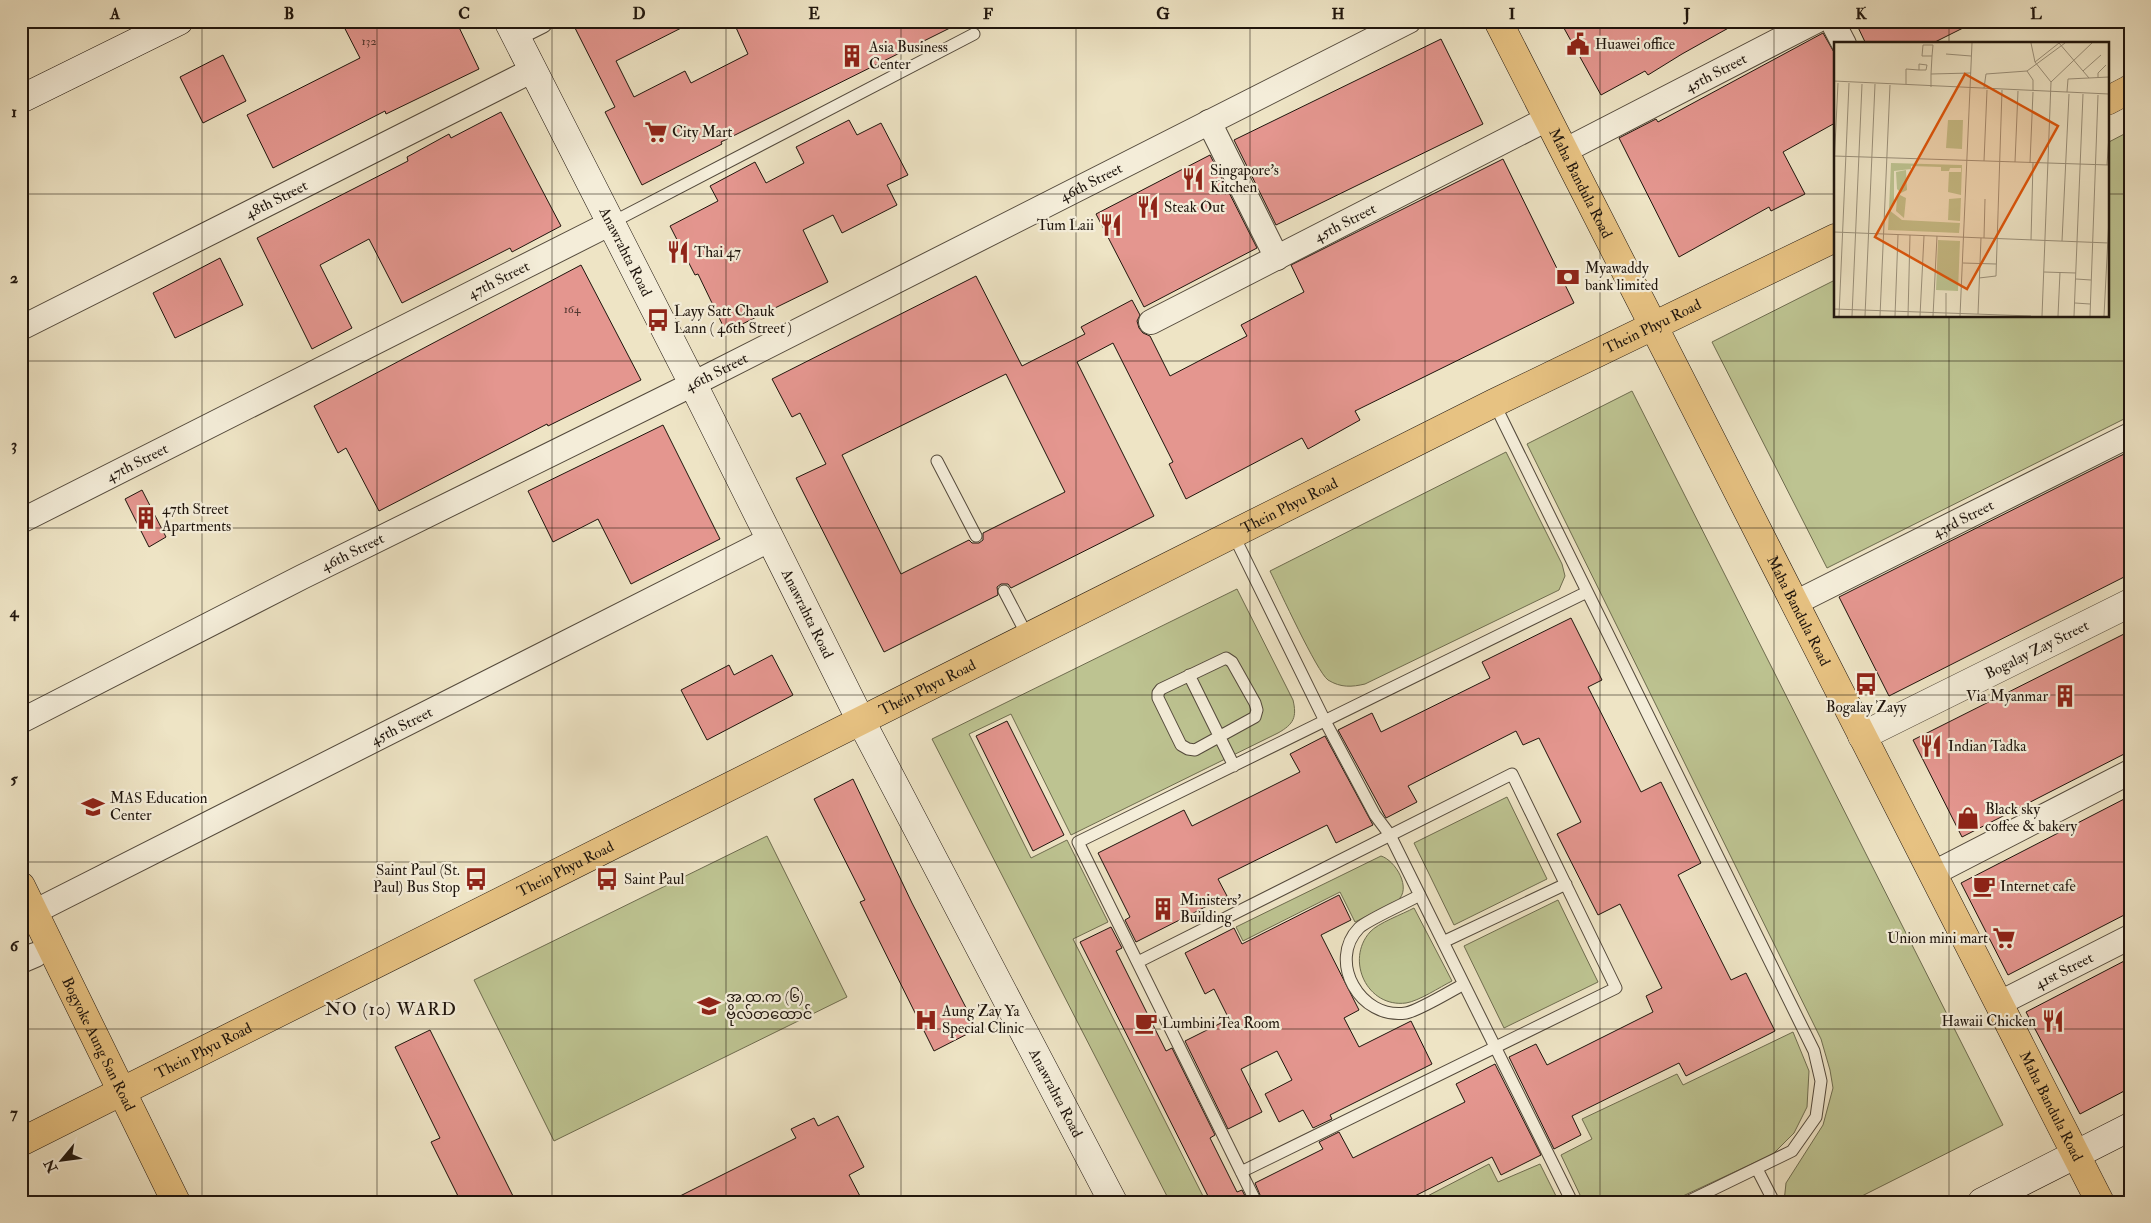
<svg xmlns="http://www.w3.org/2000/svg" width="2151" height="1223" font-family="'IM FELL Double Pica','Noto Sans Myanmar',serif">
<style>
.green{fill:#bdc391;stroke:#6e6c4f}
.building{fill:#e4968f;stroke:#1f150d;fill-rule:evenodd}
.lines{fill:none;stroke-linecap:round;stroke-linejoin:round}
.service-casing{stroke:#53493b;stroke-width:13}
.minor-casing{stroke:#53493b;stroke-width:26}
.tertiary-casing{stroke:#53493b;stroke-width:29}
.secondary-casing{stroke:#1f150d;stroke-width:29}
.primary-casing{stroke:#1f150d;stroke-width:29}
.service{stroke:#f4edd9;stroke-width:11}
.minor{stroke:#f4edd9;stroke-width:24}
.tertiary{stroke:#f4edd9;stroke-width:28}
.secondary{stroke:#f4edd9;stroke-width:28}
.primary{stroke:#e7c282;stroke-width:28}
.grid{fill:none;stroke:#1f150d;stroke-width:1;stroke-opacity:0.55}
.labels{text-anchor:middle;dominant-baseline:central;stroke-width:4.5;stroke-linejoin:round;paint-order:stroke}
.number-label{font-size:12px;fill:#50352e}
.poi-label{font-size:15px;fill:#1f150d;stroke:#f4edd9;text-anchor:start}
.street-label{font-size:15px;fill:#1f150d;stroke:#f4edd9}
.quarter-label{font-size:18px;letter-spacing:1px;fill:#1f150d;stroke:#f4edd9}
.inset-road{fill:none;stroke:#9b917b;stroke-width:1}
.view{fill:#de560c;fill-opacity:0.15;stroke:#de560c;stroke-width:2.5}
.inset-edge{fill:none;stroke:#1f150d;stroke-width:2.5}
.neatline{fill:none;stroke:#1f150d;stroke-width:2}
.grid-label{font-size:16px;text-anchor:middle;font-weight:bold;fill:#1f150d}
</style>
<rect width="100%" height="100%" fill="#eee4c5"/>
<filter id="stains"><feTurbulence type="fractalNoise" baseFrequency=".004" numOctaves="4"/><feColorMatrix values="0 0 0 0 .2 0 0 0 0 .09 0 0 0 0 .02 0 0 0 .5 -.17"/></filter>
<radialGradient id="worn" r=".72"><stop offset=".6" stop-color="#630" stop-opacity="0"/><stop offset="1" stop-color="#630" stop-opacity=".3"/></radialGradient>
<path class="green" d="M2130,131V416L1827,568L1712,342L1835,280V316H2107V143Z
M1632,391L2003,1125L1850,1202H1784L1786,1183L1823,1125L1833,1088L1830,1070L1821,1039L1527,444Z
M1506,452L1562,564L1565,576L1559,590L1365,684C1352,687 1341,688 1328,680C1317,672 1279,589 1270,571Z
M1237,589L1293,700C1297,717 1294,724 1278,733L1071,835L1011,714L969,734L1031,858L1067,840L1108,922L1073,939L1206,1202H1170L932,739Z
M1507,797L1547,879L1454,925L1414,843Z
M767,836L847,997L554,1141L474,980Z
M1381,856C1395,860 1413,889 1397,901L1355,922L1340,892L1243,941L1236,927Z
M1558,900L1598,982L1504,1028L1464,946Z
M1414,908L1452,981C1440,987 1419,1001 1406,1003C1367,1008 1345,960 1370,932C1378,923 1403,914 1414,908Z
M1793,1032L1809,1071L1807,1107L1794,1133L1773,1154L1670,1202H1587L1581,1197L1561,1155L1592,1139L1582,1119L1677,1074L1683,1085Z
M1489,1164L1498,1182L1540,1164L1559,1202H1416Z"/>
<path class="building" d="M341,21H456L479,69L386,114L385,111L273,168L247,115L360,58Z
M588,21H695L616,61L634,97L685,71L691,83L748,54L733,21H964L721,142L722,144L642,185L605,112L615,107L575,28Z
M1560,21H1741L1682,54L1648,75L1645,71L1601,95Z
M1855,21H1977L1931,44H1866Z
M1823,33L1835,54V123L1783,152L1805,194L1771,211L1769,207L1679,257L1619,138L1656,119L1658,122Z
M1441,39L1483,124L1276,225L1234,140Z
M223,55L246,101L203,123L180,77Z
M501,112L561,226L512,252L510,248L402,303L369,239L320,265L352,328L312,349L257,238L408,161L407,157L449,134L451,138Z
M849,120L857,135L881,123L908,175L887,185L897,205L842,233L833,215L803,230L828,282L726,332L698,274L695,275L670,226L718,201L710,186L755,162L766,183L804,163L796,147Z
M1210,155L1257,248L1144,307L1096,214Z
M1503,159L1574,303L1355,411L1360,420L1308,449L1302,438L1186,499L1169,464L1173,462L1113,343L1077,362L1154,516L1011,588L1008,584H1001L997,587L998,595L884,652L796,478L826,464L800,413L792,417L772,379L976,276L1022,366L1085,334L1081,327L1132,300L1140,315L1137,321L1139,328L1143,333L1150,336L1170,376L1247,336L1241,325L1304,292L1291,265ZM1006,374L1065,492L983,533V540L979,543H972L969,540L901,574L842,455Z
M220,258L243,305L175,338L153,293Z
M581,265L641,380L548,426L547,424L379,511L346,448L338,453L314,406Z
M663,425L720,539L631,584L598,519L553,542L528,491Z
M2130,451V574L1889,696L1839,597Z
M142,490L166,537L149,547L125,499Z
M1571,618L1602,680L1588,687L1641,792L1661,782L1701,863L1678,875L1731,980L1746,973L1775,1031L1686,1076L1679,1063L1572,1116L1581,1135L1554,1149L1509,1057L1536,1044L1547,1065L1653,1012L1646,996L1662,988L1620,904L1598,915L1557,834L1581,822L1539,738L1523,745L1516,731L1408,786L1417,802L1386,818L1338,730L1372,713L1381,732L1490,678L1482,662Z
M2130,631V751L1962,837L1913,740Z
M772,655L793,695L707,740L681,690L729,665L734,675Z
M1007,721L1064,835L1033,851L976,736Z
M1325,736L1373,825L1336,843L1327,825L1218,879L1227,896L1136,942L1125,920L1130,917L1098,853L1184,810L1192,826L1300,772L1290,754Z
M853,779L912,903L977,1029L934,1051L860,902L865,900L814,799Z
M2130,796V912L2008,975L1961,883Z
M1339,895L1351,920L1321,935L1359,1010L1344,1018L1359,1047L1411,1021L1432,1064L1330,1115L1332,1119L1313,1128L1303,1110L1279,1122L1265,1094L1292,1080L1277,1051L1241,1069L1262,1112L1228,1129L1185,1041L1229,1019L1214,989L1205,994L1185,953L1234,928L1242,944Z
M1111,927L1122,948L1116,951L1166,1051L1172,1048L1215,1135L1210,1138L1237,1192L1242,1190L1248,1202H1211L1080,942Z
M2130,958V1088L2080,1114L2026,1012Z
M430,1030L516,1202H461L431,1142L440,1138L395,1047Z
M1495,1064L1541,1155L1501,1175L1492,1157L1403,1202H1263L1255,1183L1323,1149L1319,1142L1339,1132L1353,1158L1465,1102L1456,1084Z
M838,1116L864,1167L849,1175L863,1202H668L796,1138L791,1129L814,1118L818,1126Z"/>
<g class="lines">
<defs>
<path id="service" d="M611,223L974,34
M1494,403L1814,1051L1821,1081L1816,1117L1792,1151L1687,1202
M937,461L976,536
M1233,534L1325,721L1375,815L1390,835L1572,1202
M1004,591L1028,637
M1226,658L1232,662L1255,703L1257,710L1255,717L1195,750L1188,749L1181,745L1158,698V693L1161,689Z
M1189,675L1234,766
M1420,895C1408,902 1367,920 1359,928C1327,961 1360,1020 1406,1013C1418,1011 1451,991 1464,984
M1443,942L1566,884
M1138,962L1512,774L1616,988L1241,1172
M1757,1169L1774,1202
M1256,1202L1078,842L1587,592"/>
<g id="minor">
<path d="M1832,21L1844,44"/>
<path d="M515,34L541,21"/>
<path d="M1209,122L1277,258"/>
<path id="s1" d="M1564,151L1816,21"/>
<path id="s2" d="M1151,322L1547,119"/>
<path id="s3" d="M21,328L533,70"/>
<path id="s4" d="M21,521L611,223"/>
<path id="s5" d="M1795,603L2130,435"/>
<path id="s6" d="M21,721L302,577L693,384L1409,21"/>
<path d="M1932,874L2130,772"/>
<path id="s7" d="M34,912L771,539"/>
<path d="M21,961L35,955"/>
<path id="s8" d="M1998,1004L2130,937"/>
</g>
<g id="tertiary">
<path id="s9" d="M1862,736L2130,603"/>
</g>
<g id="secondary">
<path id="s10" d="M508,21L693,384L861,721L1113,1202"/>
<path d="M21,99L179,21"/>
<path d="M1982,1202L2130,1127"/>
</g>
<g id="primary">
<path id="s11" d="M1498,21L2100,1202"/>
<path d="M2107,101L2130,89"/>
<path id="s12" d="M21,886L176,1202"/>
<path id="s13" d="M21,1142L1494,403L1835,238"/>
</g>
</defs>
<use href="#service" class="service-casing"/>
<use href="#minor" class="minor-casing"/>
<use href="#tertiary" class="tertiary-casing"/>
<use href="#secondary" class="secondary-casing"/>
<use href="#primary" class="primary-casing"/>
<use href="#service" class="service"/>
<use href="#minor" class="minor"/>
<use href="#tertiary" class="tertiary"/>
<use href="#secondary" class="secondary"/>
<use href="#primary" class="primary"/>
</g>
<path class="grid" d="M202,21V1202M377,21V1202M552,21V1202M726,21V1202M901,21V1202M1076,21V1202M1250,21V1202M1425,21V1202M1600,21V1202M1774,21V1202M1949,21V44M21,194H1835M2107,194H2130M1949,316V1202M21,361H2130M21,528H2130M21,695H2130M21,862H2130M21,1029H2130"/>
<defs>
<symbol id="civic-bare" viewBox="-9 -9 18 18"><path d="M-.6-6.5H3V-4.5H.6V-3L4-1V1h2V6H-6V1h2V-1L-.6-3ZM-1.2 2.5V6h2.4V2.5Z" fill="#8f2418" stroke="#f4edd9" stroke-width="2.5" paint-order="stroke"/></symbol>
<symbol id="building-bare" viewBox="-9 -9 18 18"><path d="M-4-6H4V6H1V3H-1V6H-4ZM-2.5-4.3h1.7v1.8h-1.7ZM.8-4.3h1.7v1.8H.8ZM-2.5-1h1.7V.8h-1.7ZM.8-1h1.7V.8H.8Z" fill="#8f2418" stroke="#f4edd9" stroke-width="2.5" paint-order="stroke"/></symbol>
<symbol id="supermarket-bare" viewBox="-9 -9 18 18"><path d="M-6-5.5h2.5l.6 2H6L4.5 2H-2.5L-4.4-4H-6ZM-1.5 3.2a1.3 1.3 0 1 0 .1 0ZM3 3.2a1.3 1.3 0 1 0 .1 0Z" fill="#8f2418" stroke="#f4edd9" stroke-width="2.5" paint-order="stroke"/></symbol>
<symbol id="restaurant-bare" viewBox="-9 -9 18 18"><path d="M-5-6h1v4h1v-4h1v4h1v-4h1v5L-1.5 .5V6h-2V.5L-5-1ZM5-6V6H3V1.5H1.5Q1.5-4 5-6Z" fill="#8f2418" stroke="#f4edd9" stroke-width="2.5" paint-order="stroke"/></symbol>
<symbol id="bank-bare" viewBox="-9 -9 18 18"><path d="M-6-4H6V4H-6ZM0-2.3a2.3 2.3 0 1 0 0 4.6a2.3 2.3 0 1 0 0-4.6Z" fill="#8f2418" stroke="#f4edd9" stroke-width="2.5" paint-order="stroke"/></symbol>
<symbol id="bus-bare" viewBox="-9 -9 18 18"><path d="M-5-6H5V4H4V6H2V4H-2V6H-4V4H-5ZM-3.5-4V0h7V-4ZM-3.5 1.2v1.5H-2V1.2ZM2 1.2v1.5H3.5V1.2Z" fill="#8f2418" stroke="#f4edd9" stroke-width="2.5" paint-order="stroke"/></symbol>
<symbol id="school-bare" viewBox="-9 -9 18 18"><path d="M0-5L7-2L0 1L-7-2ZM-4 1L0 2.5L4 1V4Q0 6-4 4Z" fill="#8f2418" stroke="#f4edd9" stroke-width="2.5" paint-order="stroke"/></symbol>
<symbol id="shop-bare" viewBox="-9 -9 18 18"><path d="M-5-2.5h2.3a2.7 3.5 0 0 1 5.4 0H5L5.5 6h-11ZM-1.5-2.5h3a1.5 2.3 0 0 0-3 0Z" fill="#8f2418" stroke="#f4edd9" stroke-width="2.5" paint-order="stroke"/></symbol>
<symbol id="cafe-bare" viewBox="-9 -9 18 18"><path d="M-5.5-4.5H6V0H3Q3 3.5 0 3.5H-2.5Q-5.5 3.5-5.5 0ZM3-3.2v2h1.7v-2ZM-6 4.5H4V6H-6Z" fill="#8f2418" stroke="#f4edd9" stroke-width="2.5" paint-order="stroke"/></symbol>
<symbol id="hospital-bare" viewBox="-9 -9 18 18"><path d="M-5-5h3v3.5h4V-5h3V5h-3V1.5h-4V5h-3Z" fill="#8f2418" stroke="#f4edd9" stroke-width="2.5" paint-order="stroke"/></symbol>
</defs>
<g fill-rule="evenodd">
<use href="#civic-bare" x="1562" y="28" width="32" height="32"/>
<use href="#building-bare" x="836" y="40" width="32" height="32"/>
<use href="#supermarket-bare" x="640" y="116" width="32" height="32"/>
<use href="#restaurant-bare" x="1177" y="163" width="32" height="32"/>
<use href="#restaurant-bare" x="1132" y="191" width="32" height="32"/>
<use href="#restaurant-bare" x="1095" y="209" width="32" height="32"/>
<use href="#restaurant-bare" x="662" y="236" width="32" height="32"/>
<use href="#bank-bare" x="1552" y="261" width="32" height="32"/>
<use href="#bus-bare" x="642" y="304" width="32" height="32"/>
<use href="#building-bare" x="130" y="502" width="32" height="32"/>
<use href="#bus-bare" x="1850" y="668" width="32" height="32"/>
<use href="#building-bare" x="2049" y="680" width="32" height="32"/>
<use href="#restaurant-bare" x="1915" y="730" width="32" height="32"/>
<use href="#school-bare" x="77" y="791" width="32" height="32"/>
<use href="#shop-bare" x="1952" y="802" width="32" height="32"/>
<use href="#bus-bare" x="460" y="863" width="32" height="32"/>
<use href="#bus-bare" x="591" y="863" width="32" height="32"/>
<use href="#cafe-bare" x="1968" y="870" width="32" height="32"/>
<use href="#building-bare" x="1147" y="893" width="32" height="32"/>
<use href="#supermarket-bare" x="1988" y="922" width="32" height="32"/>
<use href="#school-bare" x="693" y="990" width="32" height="32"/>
<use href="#hospital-bare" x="910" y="1004" width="32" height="32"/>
<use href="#restaurant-bare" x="2037" y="1005" width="32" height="32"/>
<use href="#cafe-bare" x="1130" y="1007" width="32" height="32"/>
</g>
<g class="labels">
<g class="number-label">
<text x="369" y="41">132</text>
<text x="572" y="309">164</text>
</g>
<g class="poi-label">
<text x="1595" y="44">Huawei office</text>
<text x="869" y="47">Asia Business<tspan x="869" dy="17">Center</tspan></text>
<text x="672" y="132">City Mart</text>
<text x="1210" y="170">Singapore's<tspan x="1210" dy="17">Kitchen</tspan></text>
<text x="1164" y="207">Steak Out</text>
<text x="1094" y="225" text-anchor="end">Tum Laii</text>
<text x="694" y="252">Thai 47</text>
<text x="1585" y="268">Myawaddy<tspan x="1585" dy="17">bank limited</tspan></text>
<text x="674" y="311">Layy Satt Chauk<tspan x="674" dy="17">Lann ( 46th Street )</tspan></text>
<text x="162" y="509">47th Street<tspan x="162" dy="17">Apartments</tspan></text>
<text x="2048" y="696" text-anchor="end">Via Myanmar</text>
<text x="1866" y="707" text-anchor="middle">Bogalay Zayy</text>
<text x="1948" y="746">Indian Tadka</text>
<text x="110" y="798">MAS Education<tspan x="110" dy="17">Center</tspan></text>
<text x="1985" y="809">Black sky<tspan x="1985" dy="17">coffee &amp; bakery</tspan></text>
<text x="460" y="870" text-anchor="end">Saint Paul (St.<tspan x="460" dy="17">Paul) Bus Stop</tspan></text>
<text x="624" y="879">Saint Paul</text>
<text x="2000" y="886">Internet cafe</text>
<text x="1180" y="900">Ministers'<tspan x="1180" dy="17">Building</tspan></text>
<text x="1988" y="938" text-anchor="end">Union mini mart</text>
<text x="726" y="997">အ.ထ.က (၆)<tspan x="726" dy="17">ဗိုလ်တထောင်</tspan></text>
<text x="942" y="1011">Aung Zay Ya<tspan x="942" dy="17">Special Clinic</tspan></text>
<text x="2036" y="1021" text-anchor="end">Hawaii Chicken</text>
<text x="1162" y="1023">Lumbini Tea Room</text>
</g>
<g class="street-label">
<text stroke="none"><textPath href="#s1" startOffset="171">45th Street</textPath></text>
<text stroke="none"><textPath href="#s6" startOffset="1198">46th Street</textPath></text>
<text stroke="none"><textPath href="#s11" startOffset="182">Maha Bandula Road</textPath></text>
<text stroke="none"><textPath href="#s3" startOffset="286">48th Street</textPath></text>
<text stroke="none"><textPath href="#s2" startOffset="218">45th Street</textPath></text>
<text stroke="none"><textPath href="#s10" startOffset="259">Anawrahta Road</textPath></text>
<text stroke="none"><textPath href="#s4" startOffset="535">47th Street</textPath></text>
<text stroke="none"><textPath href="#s13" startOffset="1824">Thein Phyu Road</textPath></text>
<text stroke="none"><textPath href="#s6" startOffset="778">46th Street</textPath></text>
<text stroke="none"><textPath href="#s4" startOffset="130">47th Street</textPath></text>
<text stroke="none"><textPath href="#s13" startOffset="1419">Thein Phyu Road</textPath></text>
<text stroke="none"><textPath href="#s5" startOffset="188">43rd Street</textPath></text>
<text stroke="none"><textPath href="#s6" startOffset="372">46th Street</textPath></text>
<text stroke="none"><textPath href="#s11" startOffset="662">Maha Bandula Road</textPath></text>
<text stroke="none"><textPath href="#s10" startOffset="664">Anawrahta Road</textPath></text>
<text stroke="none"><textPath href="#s9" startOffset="195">Bogalay Zay Street</textPath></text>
<text stroke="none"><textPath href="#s13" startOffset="1014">Thein Phyu Road</textPath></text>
<text stroke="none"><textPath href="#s7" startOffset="412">45th Street</textPath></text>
<text stroke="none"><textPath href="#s13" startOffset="609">Thein Phyu Road</textPath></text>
<text stroke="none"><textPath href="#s8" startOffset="74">41st Street</textPath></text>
<text stroke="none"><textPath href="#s12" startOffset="176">Bogyoke Aung San Road</textPath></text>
<text stroke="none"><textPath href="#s13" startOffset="204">Thein Phyu Road</textPath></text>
<text stroke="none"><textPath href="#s10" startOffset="1204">Anawrahta Road</textPath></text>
<text stroke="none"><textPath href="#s11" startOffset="1218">Maha Bandula Road</textPath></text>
</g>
<g class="quarter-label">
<text x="391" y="1009">NO (10) WARD</text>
</g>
</g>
<g transform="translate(1834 42)">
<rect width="275" height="275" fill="#eee4c5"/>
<path d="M114,78H129L128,107L112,106ZM57,121L128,123L127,153L114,150L115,130H127V126H116L115,129H107V125L77,124V127L60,129V161L55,167ZM72,128L73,148L67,151L63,147L62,130ZM66,153L72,156L70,176L62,169L63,156ZM127,156L126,179L114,178L115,157ZM55,168L68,178L126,181L125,191L54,188ZM104,198L126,199L124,249L102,248Z" fill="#bdc391"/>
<path class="inset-road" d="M197,1L201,20L217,40M112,12L137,14M201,20L225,1L255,36M193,29L199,38V48M249,29L267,13M97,32L137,31M264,35V31L272,23M0,39L275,52M72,42V27L85,28H92L93,23L85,22V28M97,45V32L98,14L99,3H89L88,14H98M150,46L152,32L193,29L231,1M233,50L234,37L275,35M0,114L275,123M150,119L153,48M181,120L184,49M196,121L199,50M273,123L275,93M0,124L4,41M0,190L275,201M150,196L151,157M197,198L199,121M228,199L235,52M129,221L162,222M210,230L242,231M145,236L162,234L168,48M242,237L257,238M241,261L256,262M0,267L197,274M144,272L147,196M5,274L15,41M18,274L28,42M31,274L41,42M46,274L56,43M61,274L64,193M74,274L76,193M86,274L90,194M99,274L103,194M112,274V251M126,274L138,1M208,274L217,40L258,1M224,274L226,230M240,274L249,52M256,274L264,53M270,274L275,176"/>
<path class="view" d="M131,32L224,84L133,247L41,195Z"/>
<rect width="275" height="275" class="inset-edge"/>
</g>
<rect width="2151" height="1223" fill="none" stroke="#eee4c5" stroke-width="55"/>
<g transform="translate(62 1160) rotate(241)" stroke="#f4edd9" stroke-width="4" paint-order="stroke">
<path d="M0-4L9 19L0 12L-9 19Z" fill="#1f150d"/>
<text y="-8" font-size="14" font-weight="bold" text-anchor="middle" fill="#1f150d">N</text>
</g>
<rect x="28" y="28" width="2096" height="1168" class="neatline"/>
<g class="grid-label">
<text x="115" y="19">A</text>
<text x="289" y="19">B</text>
<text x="464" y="19">C</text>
<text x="639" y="19">D</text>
<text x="814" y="19">E</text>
<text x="988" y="19">F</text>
<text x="1163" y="19">G</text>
<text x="1338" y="19">H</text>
<text x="1512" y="19">I</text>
<text x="1687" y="19">J</text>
<text x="1861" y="19">K</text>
<text x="2036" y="19">L</text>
<text x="14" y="117">1</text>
<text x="14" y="283">2</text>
<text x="14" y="450">3</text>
<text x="14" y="617">4</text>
<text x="14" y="784">5</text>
<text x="14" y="951">6</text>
<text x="14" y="1118">7</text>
</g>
<rect width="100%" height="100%" filter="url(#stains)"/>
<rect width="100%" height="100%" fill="url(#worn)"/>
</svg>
